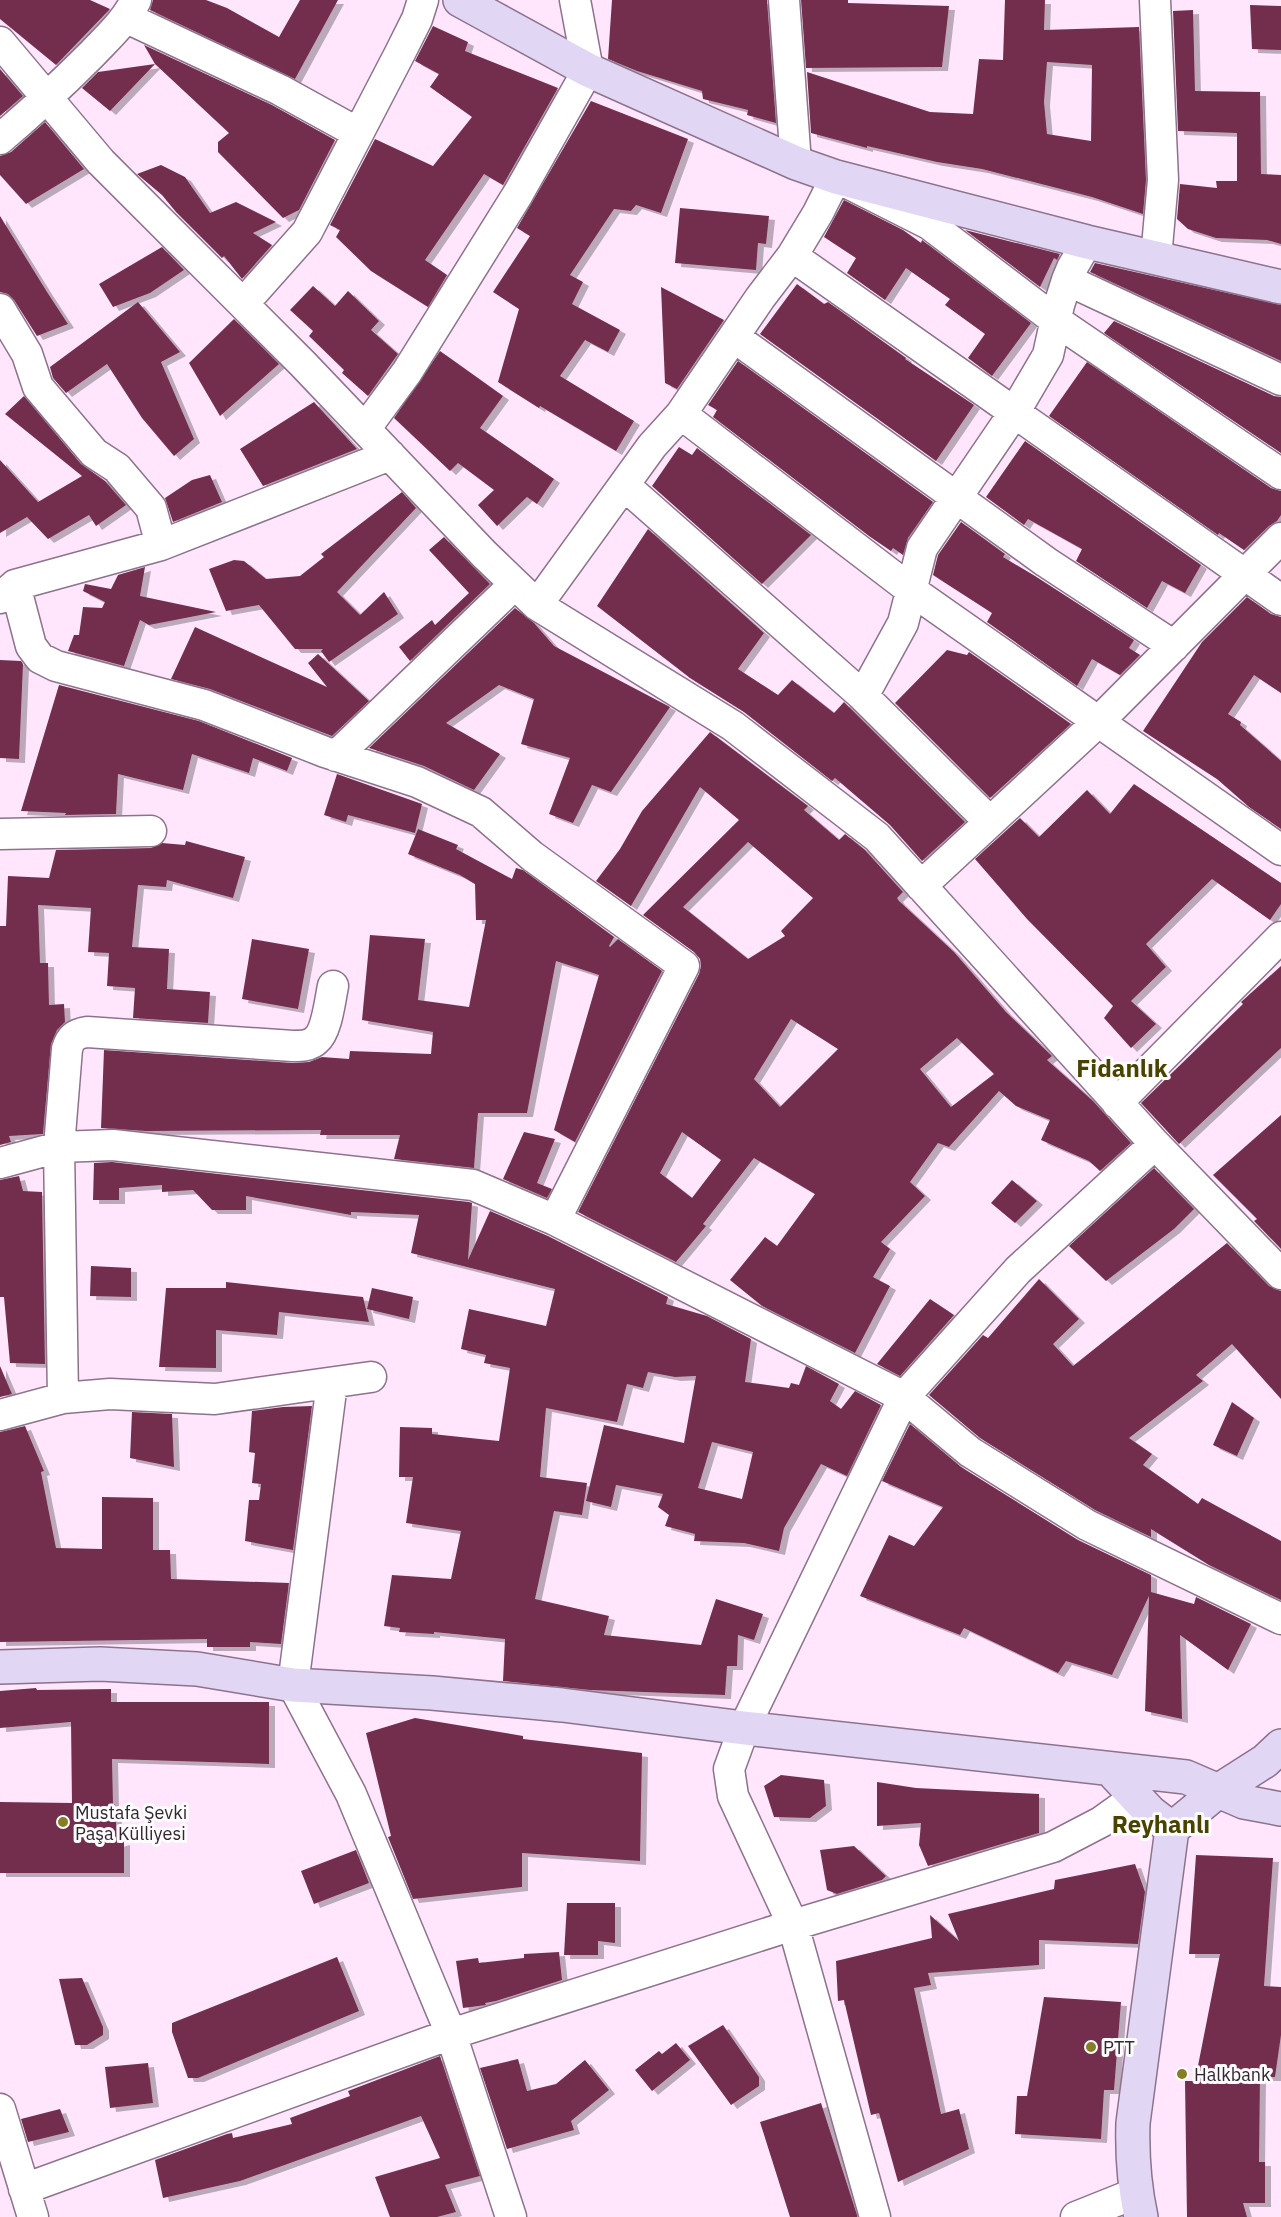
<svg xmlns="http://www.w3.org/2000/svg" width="1281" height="2217" font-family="'IBM Plex Sans',sans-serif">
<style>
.building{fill:#732f4d;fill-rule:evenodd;filter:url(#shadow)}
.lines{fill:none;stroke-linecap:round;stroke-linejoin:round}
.street-casing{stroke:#8d728c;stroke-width:33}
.secondary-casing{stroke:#8d728c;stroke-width:36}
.street{stroke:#fff;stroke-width:30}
.secondary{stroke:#e2d6f5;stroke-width:33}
.poi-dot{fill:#867d24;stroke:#fcfcfc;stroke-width:2}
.labels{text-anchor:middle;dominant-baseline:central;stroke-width:6;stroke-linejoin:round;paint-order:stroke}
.poi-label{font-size:18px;fill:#322731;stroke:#fcfcfc;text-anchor:start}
.district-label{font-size:24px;font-weight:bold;fill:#494300;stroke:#fcfcfc}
</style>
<defs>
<filter id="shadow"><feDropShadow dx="6" dy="4" stdDeviation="0" flood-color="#0004"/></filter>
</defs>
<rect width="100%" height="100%" fill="#ffe6fd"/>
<path class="building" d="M0,0H90L110,9L56,65L0,19Z
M153,0H206L227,8L279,37L300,0H338L295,79L150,10Z
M612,0H767L776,123L747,115L748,110L703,99L702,91L637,71L608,59Z
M801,0H848V3L949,6L942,67L806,68Z
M1005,0H1045L1044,30L1139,27L1146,180L1143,214L1092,197L982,169L937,162L867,146V148L811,133L807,72L930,112L973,114L979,59L1003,60ZM1047,62L1092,65L1091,141L1047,134L1044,102Z
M1250,5L1281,6V50L1252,49Z
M1193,10L1195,91L1260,92L1261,174L1281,175V244L1267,240L1216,238L1188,229L1177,219L1180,184L1217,188L1216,181H1237V133L1178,131L1173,11Z
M433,26L468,42L465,51L558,88L503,185L484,174L425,260L447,275L428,307L371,271L336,237L340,230L330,225L375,139L433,166L472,117L430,87L439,74L415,61Z
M144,45L272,105L335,140L299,210L283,218L218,152V142L229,133L155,64Z
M155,64L110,111L82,88L98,72Z
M0,69L23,96L0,116Z
M591,101L688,139L661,213L636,205L631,211L614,209L570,275L583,282L572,304L620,330L608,352L585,340L560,376L634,421L616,451L540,406L539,408L498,382L519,309L493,292L530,236L517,228Z
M45,122L84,169L26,204L0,175V156L11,152Z
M161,165L185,177L210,213L236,202L276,222L253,233L272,245L242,279L224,256L222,258L176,212L162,195L137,174Z
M844,200L903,230L921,243L922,240L1031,323L992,376L968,358L985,334L945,305L950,299L906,268L885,300L847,273L856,258L824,237Z
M680,208L769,216L766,244L758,243L756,270L675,263Z
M0,216L47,292L68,324L37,336L14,300L8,294L0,292Z
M965,230L1060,254L1057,260L1054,258L1040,287Z
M162,247L184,270L150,293L113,307L99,284Z
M1095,263L1281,305V361L1090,272Z
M797,284L824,304L828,302L906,358L905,359L974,405L936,461L760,334Z
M313,286L335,306L348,291L379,321L371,330L398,354L368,396L342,373L344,370L309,336L313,331L290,310Z
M661,287L724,320L677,389L665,383Z
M138,302L180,352L161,362L194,439L174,456L142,418L107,364L66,393L53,378L50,367Z
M234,319L279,364L220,416L189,363Z
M1114,321L1274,396L1281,397V453L1104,333Z
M440,351L503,396L480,428L554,479L537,504L527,497L497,526L478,505L494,490L458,463L450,471L394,418Z
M738,361L933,502L908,538L903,555L893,548L891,551L869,536L713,417L717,410L708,405Z
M1087,362L1271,488L1281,491V515L1277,521L1269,526L1244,550L1219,533L1218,535L1049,416Z
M24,396L81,464L105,481L126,505L96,526L89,515L48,539L27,517L0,533V460L38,502L82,476L5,414Z
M314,402L357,449L263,486L240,449Z
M1025,441L1201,565L1185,593L1162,581L1147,608L1076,561L1082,549L1028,519L1024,525L986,497Z
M679,447L692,455L697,448L811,535L762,584L652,486Z
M210,475L222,502L173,522L165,498L192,480Z
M402,492L416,508L337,592L360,615L384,592L398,614L329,662L321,651L323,649H295L259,605L226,611L209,569L234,560L244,561L266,579L300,576L324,557L321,554Z
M961,522L1005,554L1003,557L1035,576L1134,640L1129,648L1140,655L1120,675L1092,659L1077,686L987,622L992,613L933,575L938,555Z
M648,529L764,633L738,669L778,695L792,680L834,713L844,702L965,822L922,861L890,825L835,778L832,781L744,712L690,678L597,606Z
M444,537L490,584L410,661L399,647L432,620L435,625L469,593L429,550Z
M145,567L140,596L216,612L149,625L140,620L124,666L68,651L74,635H79L83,607L102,608L105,602L83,591L85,584L111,589L118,575Z
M1247,597L1271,614L1281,617V693L1254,675L1228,714L1241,722L1240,725L1281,761V829L1249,807L1217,779L1143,731L1202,642Z
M515,608L534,623L554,646L670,707L611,792L592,785L573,823L549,814L570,758L521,744L534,699L499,685L446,723L500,754L474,790L424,766L369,748Z
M195,627L327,687L308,663L318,654L369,701L332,736L210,689L171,679Z
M947,650L967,655L969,652L1071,724L990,798L895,703Z
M0,660L21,661L23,664L19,759L0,758Z
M59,685L199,721L292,758L287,771L253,758L249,773L192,754L183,790L118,774L116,814L65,815L66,813L21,811Z
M710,732L808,806L804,810L839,840L845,834L865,850L903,892L897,898L899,901L954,952L1006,1012L1052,1056L1047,1060L1093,1101L1131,1143L1100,1171L1089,1161L1041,1140L1050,1120L1016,1106L999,1091L949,1147L938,1143L910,1182L925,1196L881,1242L890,1249L873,1277L890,1286L855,1353L762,1306L730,1280L765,1237L777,1246L815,1194L754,1158L703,1224L706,1226L676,1262L578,1212L699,974L701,966L700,959L694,952L643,915L739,820L700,787L631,906L596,881L620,849L642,811ZM748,842L813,898L781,931L785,936L748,959L683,907ZM791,1019L838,1049L780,1107L754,1079ZM957,1038L994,1074L951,1107L920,1069ZM682,1132L721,1160L692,1198L660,1173Z
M337,774L422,804L415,833L348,815L346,822L324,815Z
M1134,784L1281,883V904L1270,920L1212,879L1146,944L1166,967L1131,1001L1156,1024L1131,1048L1104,1018L1113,1006L1027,919L975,859L1020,818L1039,837L1087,790L1110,814Z
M418,829L458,845L456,849L512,879L516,868L523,870L614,937L609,946L610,947L618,939L662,971L575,1142L554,1130L599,975L556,961L527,1113H478L474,1168L394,1159L400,1135H320L321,1130L146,1131L101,1128L104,1050L293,1063L309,1062L322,1057L349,1059L350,1051L431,1054L433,1032L362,1020L370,935L425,939L418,1000L469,1007L486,920H476L475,884L460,875L408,854Z
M186,841L245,857L233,898L167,880L166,887L138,885L132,947L169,949L167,989L210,992L208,1023L133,1018L135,988L107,986L109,953L88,952L91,908L38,905L40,963H48L49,1005L64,1004L65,1022L57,1030L51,1044L43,1134L9,1136L11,1142L0,1145V926H6L8,876L49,878L56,850L151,848L162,843L185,845Z
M252,939L309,949L298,1009L242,999Z
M1281,966V1048L1179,1144L1141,1103L1243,1004L1241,1002Z
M1281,1115V1249L1254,1221L1257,1219L1213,1175Z
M524,1132L555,1139L537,1183L552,1189L547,1198L503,1179Z
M112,1162L469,1202L472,1203L468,1260L490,1211L548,1236L668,1297L666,1304L707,1316L751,1339L745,1382L789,1388L791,1383L799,1385L806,1366L839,1384L830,1401L841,1409L855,1391L881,1405L847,1476L821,1464L784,1528L779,1551L744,1543L694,1541L695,1534L665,1526L669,1515L658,1507L663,1494L616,1485L611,1507L586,1501L604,1425L684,1443L696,1376L675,1377L648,1372L643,1388L627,1384L617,1422L546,1408L540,1477L587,1483L582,1515L554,1511L535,1599L609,1616L604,1635L701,1645L716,1599L763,1614L754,1640L738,1635L737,1666H727L725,1695L590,1690L503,1681L505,1639L434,1632V1634L399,1632L400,1628L384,1626L392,1575L451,1579L461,1531L406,1523L413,1477H399L400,1427L432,1428V1434L499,1441L510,1368L484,1363L486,1355L461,1349L469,1309L546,1326L555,1289L411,1253L419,1215L351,1212V1215L246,1196V1210H212L193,1190L162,1192V1185L119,1188V1200H93L94,1163ZM712,1442L753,1452L742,1499L698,1488Z
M1154,1168L1194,1209L1174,1229L1106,1281L1069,1246Z
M19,1176L23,1191L42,1192L45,1364L10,1363L4,1297H0V1180Z
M1012,1180L1037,1201L1015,1223L991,1203Z
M1227,1243L1269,1286L1281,1291V1399L1232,1344L1196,1375L1203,1381L1129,1438L1152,1454L1143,1465L1198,1504L1202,1498L1281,1541V1600L1209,1565L1151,1529V1537L1095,1510L980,1438L929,1395L983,1335L988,1338L1039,1279L1079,1319L1053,1344L1073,1366Z
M91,1266L131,1268V1297L90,1296Z
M226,1282L363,1297L369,1322L279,1312L277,1335L216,1330V1368L159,1367L166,1288H226Z
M372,1288L413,1297L409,1319L367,1309Z
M930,1299L954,1315L900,1376L877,1364Z
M0,1366L12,1394L0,1397Z
M1232,1402L1254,1418L1237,1456L1213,1445Z
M312,1406L293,1550L245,1541L249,1500H259L261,1484L252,1483L255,1453L249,1452L252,1411L283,1407Z
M132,1412L172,1414L174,1467L130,1458Z
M910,1424L961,1467L1078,1540L1151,1575V1592L1194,1604L1196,1597L1251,1624L1228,1670L1180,1635L1182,1719L1145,1711L1149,1596L1112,1675L1066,1661L1058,1673L964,1628L960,1635L860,1596L889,1535L914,1546L943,1507L882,1481Z
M25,1426L44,1471L41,1472L56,1548L102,1549V1497L153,1498V1550H170L171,1579L289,1583L281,1644L250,1642V1647H207V1639L0,1642V1432Z
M36,1688L37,1690L111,1689V1702H269V1764L112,1759L113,1804H115L117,1843L124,1841V1873H0V1802L72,1803L71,1722L0,1728V1691Z
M415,1718L523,1736V1739L642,1753L640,1861L522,1853V1887L413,1899L388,1837L391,1836L366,1733Z
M781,1775L824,1780L826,1806L810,1818L774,1817L764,1786Z
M877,1782L916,1788L1039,1794V1833L928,1866L919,1845L921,1823L877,1826Z
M854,1846L886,1876L882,1880L837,1894L827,1890L820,1850Z
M356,1850L369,1883L314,1904L301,1871Z
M1196,1855L1273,1858L1264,1986L1281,1987V2035L1275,2077H1260L1259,2162H1265V2203H1243L1247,2217H1187L1185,2081H1195L1220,1954H1189Z
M1135,1864L1145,1892L1138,1944L1039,1940V1965L928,1973L931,1985L914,1988L941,2114L959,2109L969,2149L898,2182L879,2113L871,2115L844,2000L838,2001L836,1961L932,1938L930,1915L959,1941L948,1914L1054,1889L1055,1880Z
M567,1903H615V1943L598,1941V1955H564Z
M559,1952L562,1980L496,2001L485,2003L486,2005L463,2008L456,1961L478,1958L479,1963L524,1958V1954Z
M337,1957L359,2011L198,2078H188L172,2032V2023Z
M82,1978L103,2027V2035L87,2045H75L59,1979Z
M1044,1997L1121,2002L1114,2090H1104L1101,2139L1015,2134L1017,2096H1027Z
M723,2025L759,2077V2086L731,2105L688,2046Z
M676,2043L690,2060L652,2091L635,2070L659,2051L662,2054Z
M440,2056L480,2176L445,2185L456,2212L437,2217H390L375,2177L440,2158L421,2116L240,2181L163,2198L155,2160L227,2134L232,2133L233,2138L292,2124L290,2118L350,2096L348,2091Z
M518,2059L527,2091L556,2084L585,2060L609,2090L571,2121L574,2130L507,2149L480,2068Z
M148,2063L153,2103L110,2108L105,2067Z
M821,2103L857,2215V2217H790L760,2122Z
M60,2109L69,2132L28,2142L21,2119Z"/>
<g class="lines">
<defs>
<path id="street" d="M784,0L796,163
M1155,0L1163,180L1156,258
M127,18L280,90L358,133
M0,42L101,162L303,364L484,554L537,605L733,726L877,837L1155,1144L1281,1274
M0,139C32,112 62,84 92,54C109,36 125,22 136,0
M792,256L1281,600
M1067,280L1281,380
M243,304L307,232L400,53L417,19L423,0
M0,309L27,354L38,387L94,453L117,468L151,508L161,545
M734,337L1046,562L1174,646
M681,414L911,590L1281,850
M365,429L407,372L518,194L588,70L575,0
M624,485L863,696L990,822
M15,585L31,646L40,658L56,666L204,705L325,752L417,782L481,812L532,856L684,966L555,1220
M0,598L15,585L161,545L390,455
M537,605L652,446L681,414L760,298L792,256L818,213L836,177L929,224L1055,320L1281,474
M863,696L903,623L922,548L1014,413L1048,355L1059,305L1067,280L1072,268L1087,242
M336,756L515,584
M0,834L151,831
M921,886L1098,722L1281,538
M1117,1103L1281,937
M0,1163L59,1147L113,1145L473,1185L555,1220L904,1397L970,1452L1087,1525L1281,1619
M332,1383L293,1685L351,1794L451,2034L511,2217
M63,1398L59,1147L67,1049C70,1038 75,1034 87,1032L293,1046C301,1046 310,1046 316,1040C327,1031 330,1000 333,986
M0,1415L63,1398L110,1394L215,1399L371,1377
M0,2109L33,2217
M24,2189L451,2034L793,1925L1053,1847L1101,1822L1136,1797
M875,2217L793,1925L733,1796L729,1769L744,1728L904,1397L1018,1270L1155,1144
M1076,2217L1136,2193"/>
<path id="secondary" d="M460,0L588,70L796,163L836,177L1087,242L1281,287
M0,1667L100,1664L197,1669L293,1685L432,1693L562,1705L744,1728L1186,1777L1244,1802L1281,1809
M1110,1769L1150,1812L1172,1829
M1141,2217C1134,2185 1132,2155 1133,2123L1172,1829L1218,1791L1265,1761L1281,1746"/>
</defs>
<use href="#street" class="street-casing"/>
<use href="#secondary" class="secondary-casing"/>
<use href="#street" class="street"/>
<use href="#secondary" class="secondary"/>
</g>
<g class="poi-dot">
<circle cx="63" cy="1822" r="6"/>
<circle cx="1091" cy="2047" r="6"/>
<circle cx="1182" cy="2074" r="6"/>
</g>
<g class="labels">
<g class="poi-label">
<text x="75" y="1812">Mustafa Şevki<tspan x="75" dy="21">Paşa Külliyesi</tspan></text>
<text x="1103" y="2047">PTT</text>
<text x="1194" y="2074">Halkbank</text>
</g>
<g class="district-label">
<text x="1122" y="1068">Fidanlık</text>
<text x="1161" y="1824">Reyhanlı</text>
</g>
</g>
</svg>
